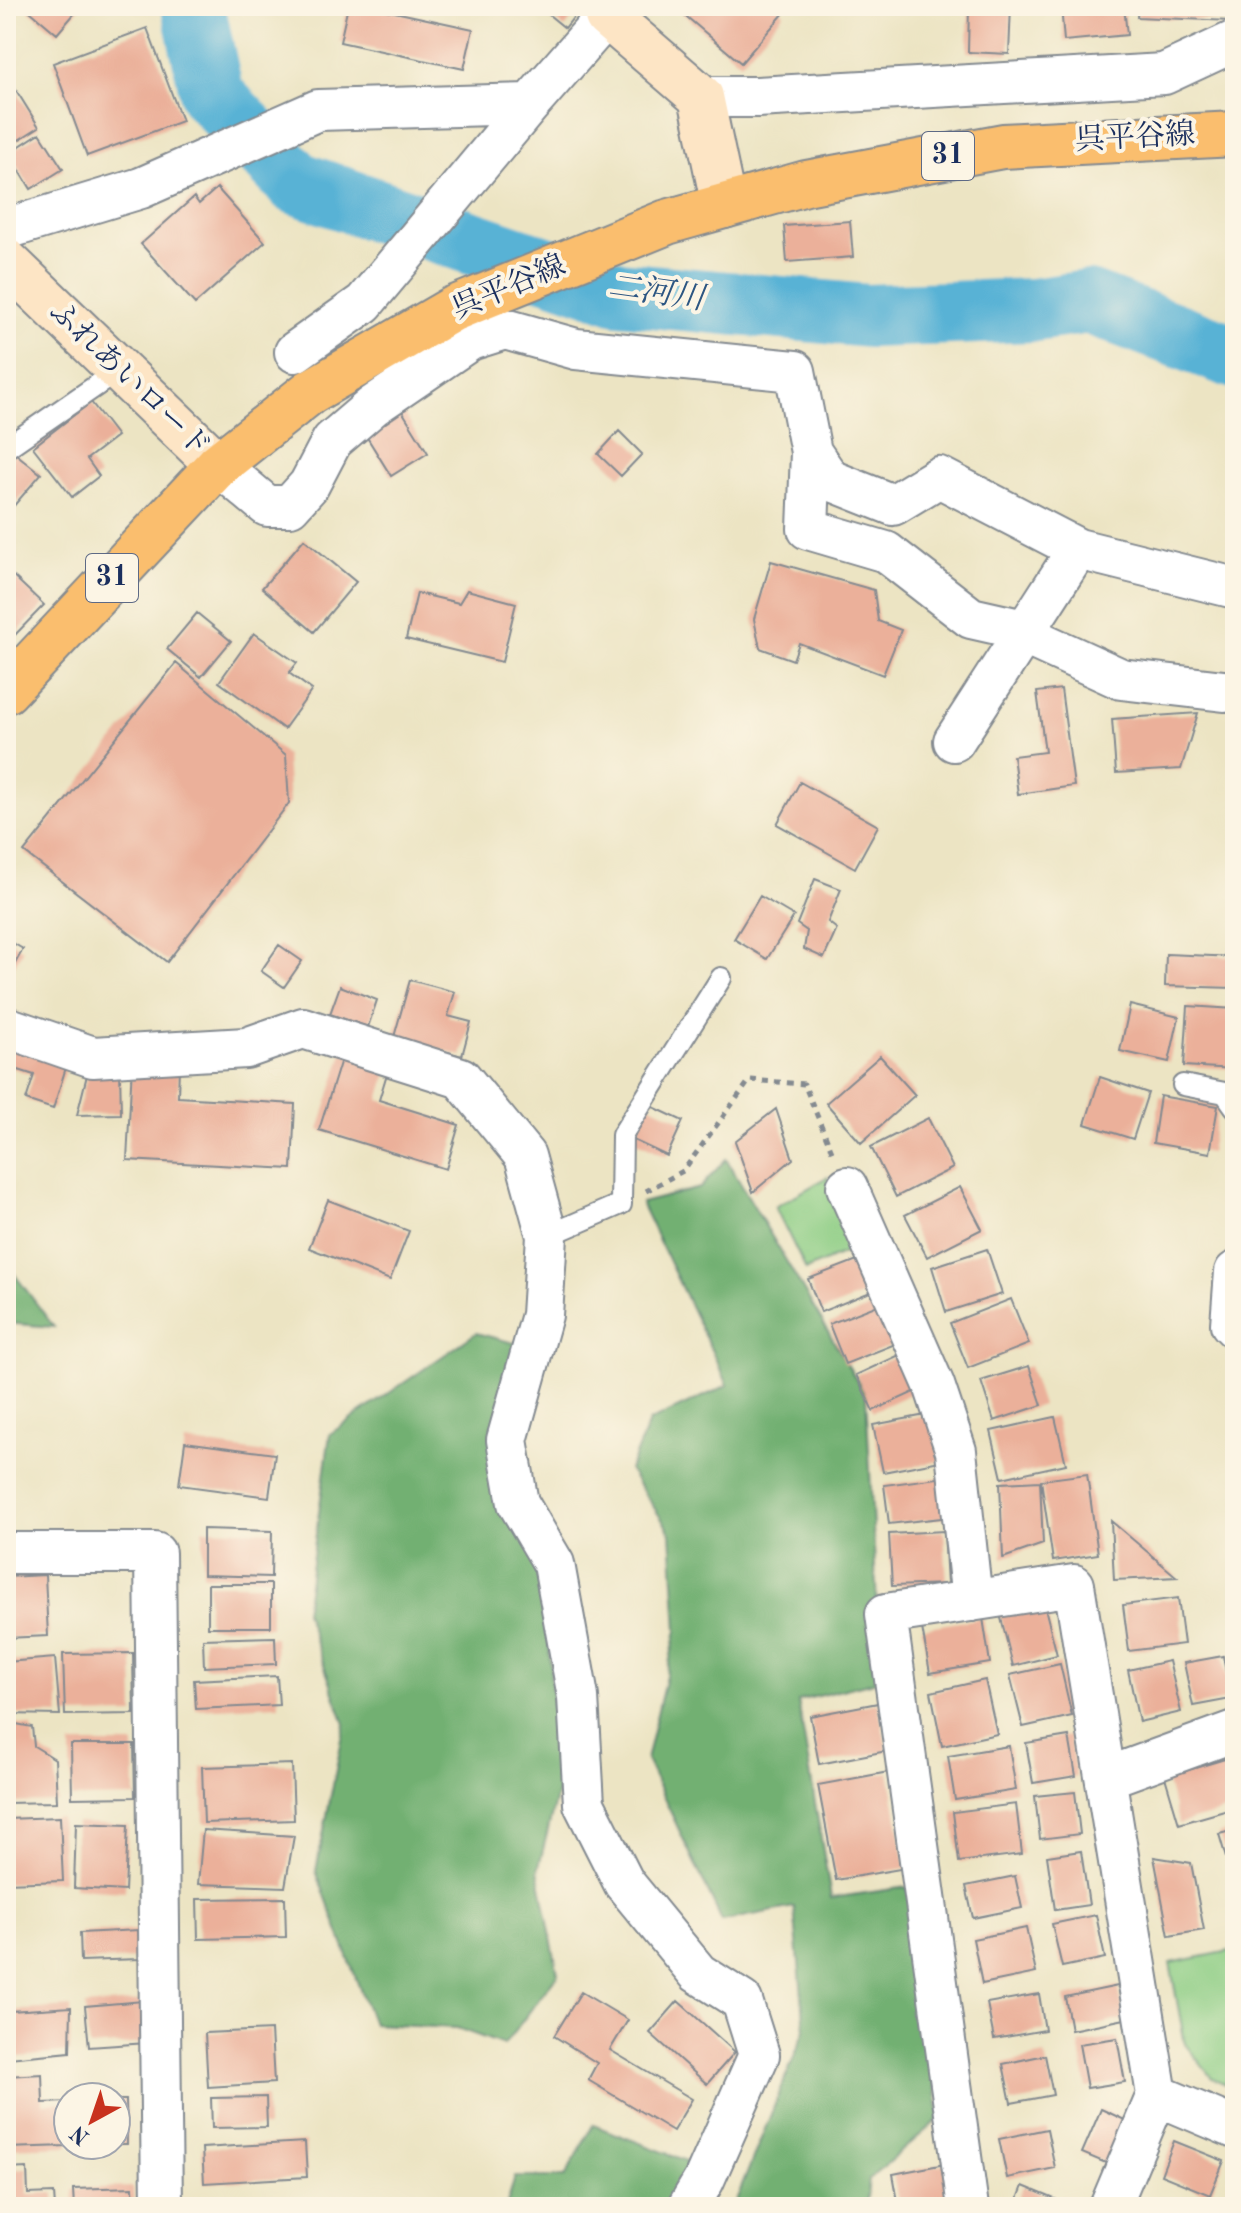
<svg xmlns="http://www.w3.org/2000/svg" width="1241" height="2213" font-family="'Old Standard TT','Noto Serif JP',serif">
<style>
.green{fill:#8dcd84;stroke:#547e71;stroke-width:2}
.forest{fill:#72b072;stroke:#467068;stroke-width:2}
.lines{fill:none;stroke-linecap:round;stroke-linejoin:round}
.river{stroke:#58b2d5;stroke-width:64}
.building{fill:#ebb09a}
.lane-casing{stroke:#848a90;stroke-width:24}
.street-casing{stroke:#848a90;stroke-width:44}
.secondary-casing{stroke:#848a90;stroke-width:48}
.primary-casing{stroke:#848a90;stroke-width:48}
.path{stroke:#848a90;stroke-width:5;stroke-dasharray:6 6;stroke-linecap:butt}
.lane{stroke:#fff;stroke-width:20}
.street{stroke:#fff;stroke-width:40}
.secondary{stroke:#fde5c5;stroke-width:44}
.primary{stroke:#fabe6e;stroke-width:44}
.labels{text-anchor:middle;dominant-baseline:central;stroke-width:8;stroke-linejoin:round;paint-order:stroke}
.shield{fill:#fcf5e5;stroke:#5e6a86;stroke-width:2}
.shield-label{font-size:28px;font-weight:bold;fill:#1b2f5e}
.street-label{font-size:30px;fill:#1b2f5e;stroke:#fcf5e5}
.water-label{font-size:32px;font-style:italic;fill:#2d5682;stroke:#fcf5e5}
</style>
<rect width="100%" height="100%" fill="#fcf5e5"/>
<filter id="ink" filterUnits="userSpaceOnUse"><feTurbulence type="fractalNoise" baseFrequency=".0125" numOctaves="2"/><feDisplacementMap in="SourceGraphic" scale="16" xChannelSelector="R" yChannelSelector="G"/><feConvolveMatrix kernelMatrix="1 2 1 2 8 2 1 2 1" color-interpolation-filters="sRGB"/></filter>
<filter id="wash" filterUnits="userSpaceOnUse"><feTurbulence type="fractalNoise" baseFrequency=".006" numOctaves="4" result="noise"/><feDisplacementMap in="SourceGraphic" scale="32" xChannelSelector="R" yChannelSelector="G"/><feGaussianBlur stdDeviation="1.8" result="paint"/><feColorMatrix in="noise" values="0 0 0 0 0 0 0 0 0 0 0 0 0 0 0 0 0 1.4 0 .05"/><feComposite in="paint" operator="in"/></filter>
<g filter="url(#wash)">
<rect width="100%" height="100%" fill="#ece4c3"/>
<path class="green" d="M828,1177L855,1248L806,1270L775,1207Z
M1235,1950V2088L1212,2078L1185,2044L1170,1963Z"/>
<path class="forest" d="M726,1159L866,1396L881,1680L798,1701L831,1898L908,1887L940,2118L869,2179L866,2207H737L735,2203L805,2030L794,1907L722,1921L646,1760L677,1630L671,1533L629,1470L649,1422L728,1385L641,1203L700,1188Z
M6,1263L54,1327L6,1323Z
M476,1333L518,1344L498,1459L545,1584L558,1789L538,1870L558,1974L504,2045L457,2028L373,2024L316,1871L345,1724L305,1612L330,1434Z
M593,2125L692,2163L668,2207H506L515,2177H565Z"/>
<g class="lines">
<path class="river" d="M193,6L212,95L297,183L618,293L868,316L1034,310L1088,302L1235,357"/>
</g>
<g id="blocks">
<path class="building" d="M24,6H81L57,34Z
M348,6H382L381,9L473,29L464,69L340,42Z
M538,6H582L565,28Z
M674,6H776L784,13L741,63Z
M969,6H1011L1009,54L968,52Z
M1061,6H1124L1127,35L1064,41Z
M1138,6H1223L1231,21L1137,17Z
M147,28L182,121L87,156L53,63Z
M16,90L39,127L6,148V96Z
M40,133L63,169L31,189L9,153Z
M217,188L265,242L195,304L141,244L194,197L199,204Z
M850,221L853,257L787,262L784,226Z
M91,402L117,436L87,459L99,476L72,497L33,447Z
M402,411L428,453L391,476L365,434Z
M619,431L642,454L621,476L598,454Z
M15,453L41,474L6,515V464Z
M304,539L356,582L314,632L262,588Z
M771,561L874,590L878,621L901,630L883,675L799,643L793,660L760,648L754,619Z
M6,569L44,605L10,640L6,636Z
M467,590L516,603L502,662L406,639L417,593L459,603Z
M197,613L231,641L201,677L167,649Z
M254,633L297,663L289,673L312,690L284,729L219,682Z
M176,663L286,755L289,803L167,962L24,852Z
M1061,689L1074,786L1018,794L1013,756L1045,752L1037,692Z
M1198,713L1181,769L1116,773L1112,719Z
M800,782L878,826L855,868L777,824Z
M815,879L841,889L828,922L837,929L824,958L804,949L807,931L797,924Z
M760,896L794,916L767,959L734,939Z
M6,939L23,949L6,980Z
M279,945L302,961L284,987L261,971Z
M1166,954L1235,957V988L1165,986Z
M410,980L455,992L448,1016L471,1022L462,1056L394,1037Z
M340,986L377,1000L368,1027L330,1014Z
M1130,1005L1179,1017L1169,1062L1120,1051Z
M1188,1006L1235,1009V1069L1184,1066Z
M6,1042L68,1061L53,1109L26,1100L34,1075L6,1066Z
M343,1053L389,1067L379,1100L459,1125L446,1169L319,1130Z
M880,1056L915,1095L861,1143L826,1103Z
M132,1065L179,1067L178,1097L295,1104L292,1169L127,1160Z
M120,1070L121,1114L77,1115L88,1071Z
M1100,1077L1148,1093L1133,1139L1085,1124Z
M1160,1096L1218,1106L1210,1153L1153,1143Z
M649,1105L683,1121L667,1156L633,1140Z
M776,1109L793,1159L753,1192L735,1141Z
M928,1118L953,1168L896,1197L871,1147Z
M960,1187L982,1229L927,1257L905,1215Z
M328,1200L409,1231L390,1280L309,1248Z
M987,1249L1002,1294L946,1312L932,1267Z
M865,1257L878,1289L821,1312L808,1279Z
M1011,1299L1029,1344L968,1368L950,1323Z
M883,1303L898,1343L845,1364L829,1324Z
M908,1351L925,1387L873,1411L856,1375Z
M1029,1366L1042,1405L994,1421L981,1381Z
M931,1414L940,1461L883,1472L873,1425Z
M1055,1417L1066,1464L1002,1478L991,1431Z
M185,1442L275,1454L269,1497L179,1485Z
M1087,1474L1098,1554L1053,1561L1041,1480Z
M945,1477L950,1517L889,1524L884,1485Z
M1040,1481L1043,1544L1003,1558L1000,1483Z
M1111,1521L1177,1577L1114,1580Z
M203,1529L272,1531L271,1577L203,1575Z
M944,1531L947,1584L892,1586L889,1534Z
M45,1575L48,1636L6,1638V1577Z
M208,1584H271V1627H208Z
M1178,1598L1184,1644L1129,1651L1123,1605Z
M1043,1600L1057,1655L1013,1666L999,1610Z
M983,1618L990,1663L930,1673L922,1628Z
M275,1637L276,1664L204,1667L203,1639Z
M133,1653L134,1714L65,1715L63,1654Z
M1223,1656L1231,1699L1193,1706L1184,1663Z
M55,1658L60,1715L6,1714V1662Z
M1169,1661L1181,1712L1139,1722L1128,1670Z
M1060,1664L1072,1716L1023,1727L1010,1675Z
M277,1676L279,1705L196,1709L194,1680Z
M985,1680L997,1734L942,1746L931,1692Z
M878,1703L887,1751L819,1764L810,1716Z
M6,1722L32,1727L34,1746L55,1759L57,1802L6,1803Z
M1069,1736L1076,1776L1033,1783L1026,1743Z
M71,1744H134L135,1797L72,1798Z
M1009,1746L1016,1790L955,1800L948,1756Z
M1235,1756V1808L1179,1824L1165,1777Z
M292,1764L294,1820L204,1823L202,1767Z
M889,1772L906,1868L836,1880L818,1785Z
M1075,1792L1080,1834L1040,1839L1035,1796Z
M1016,1804L1022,1854L959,1862L953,1812Z
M60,1817L63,1881L6,1883V1819Z
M76,1823L128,1825L125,1891L74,1888Z
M203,1830L294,1836L285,1887L198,1884Z
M1235,1830V1864L1228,1865L1219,1834Z
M1081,1851L1089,1905L1055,1910L1047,1856Z
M1154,1857L1191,1863L1204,1930L1169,1936Z
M1015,1876L1022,1908L973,1918L966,1886Z
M285,1898L286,1937L198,1939L197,1899Z
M1096,1915L1105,1958L1062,1967L1052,1924Z
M1026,1928L1036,1973L982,1984L973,1939Z
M139,1930L140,1959L81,1961L80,1933Z
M1118,1986L1125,2019L1071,2030L1065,1997Z
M581,1992L628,2020L610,2050L692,2099L673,2131L588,2080L597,2063L554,2036Z
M1039,1994L1045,2030L994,2039L987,2003Z
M143,2001L147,2043L89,2047L85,2006Z
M678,2001L735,2052L707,2084L650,2033Z
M71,2007L70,2052L9,2058L10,2011Z
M271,2030L274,2083L208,2087L205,2033Z
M1117,2038L1125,2082L1087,2088L1079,2044Z
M1045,2055L1053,2095L1011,2103L1003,2064Z
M42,2074L43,2103L68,2102V2146L6,2148V2076Z
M266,2097L267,2127L212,2128L211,2098Z
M116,2100H126L127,2144H116Z
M1101,2109L1127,2121L1108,2164L1082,2153Z
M1047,2129L1055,2168L1007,2178L999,2139Z
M1174,2141L1224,2161L1210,2195L1161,2175Z
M305,2142L307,2177L204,2183L202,2148Z
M945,2164L953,2207H899L893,2174Z
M27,2168L28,2194L54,2193L55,2207H6V2169Z
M1023,2186L1074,2207H1023L1016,2204Z
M133,2187L134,2207H74L73,2189Z"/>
</g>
</g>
<g filter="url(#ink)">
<use href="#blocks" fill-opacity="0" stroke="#848a90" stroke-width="2"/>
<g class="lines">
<defs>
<path id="lane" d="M6,448L119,370
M1183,1085L1225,1093L1235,1107
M547,1236L621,1204L622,1135L721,978"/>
<path id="street" d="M701,97H757L1164,74L1235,41
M6,229L141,188L318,110L530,104L607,16
M295,352L364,303L530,104
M811,452L830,480L893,505L939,477L1078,549L1235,588
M218,465L267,506H290L309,485L332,441L373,406L470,340L505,329L576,349L795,371L811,452L808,529L886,552L971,618L1024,630L1038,641L1121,679L1224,691
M954,741L1078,549
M6,1027L93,1057L246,1048L303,1028L461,1078L525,1156L547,1236L542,1315L507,1440L518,1503L554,1564L578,1697L584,1804L624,1883L698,1973L742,2001L759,2055L704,2180L688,2207
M847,1187L934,1385L956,1451L972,1601
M1235,1272L1231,1324L1235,1328
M6,1553H155L162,2207
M1106,1778L1235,1731
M1157,2095L1235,2128
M968,2207L886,1614L1074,1585L1157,2095L1110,2207"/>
<path id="secondary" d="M615,6L607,16L701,97L724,206
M6,261L218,465"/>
<path id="primary" d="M6,691L218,465L310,392L453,309L667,222L806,183L1003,146L1235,134"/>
</defs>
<use href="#lane" class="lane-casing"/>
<use href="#street" class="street-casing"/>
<use href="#secondary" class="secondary-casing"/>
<use href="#primary" class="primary-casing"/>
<path class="path" d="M646,1191L683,1171L750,1080L804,1084L834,1156"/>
<use href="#lane" class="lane"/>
<use href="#street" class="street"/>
<use href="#secondary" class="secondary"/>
<use href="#primary" class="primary"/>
</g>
</g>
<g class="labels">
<g class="shield">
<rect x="922" y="132" width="52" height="48" rx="6"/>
<rect x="86" y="554" width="52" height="48" rx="6"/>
</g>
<g class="shield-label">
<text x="948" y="156">31</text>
<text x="112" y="578">31</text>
</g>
<g class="street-label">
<text transform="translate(1135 138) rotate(-3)">呉平谷線</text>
<text transform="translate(509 288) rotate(-23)">呉平谷線</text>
<text transform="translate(129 380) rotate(44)">ふれあいロード</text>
</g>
<g class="water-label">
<text transform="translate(656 294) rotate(8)">二河川</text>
</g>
</g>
<rect width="1241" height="2213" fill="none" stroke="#fcf5e5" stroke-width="32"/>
<g transform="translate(92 2121) rotate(220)"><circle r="38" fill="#fcf5e5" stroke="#a2a6af" stroke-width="2"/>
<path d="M0-6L14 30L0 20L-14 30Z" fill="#c8321e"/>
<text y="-12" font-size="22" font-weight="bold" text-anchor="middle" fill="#1b2f5e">N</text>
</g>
</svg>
